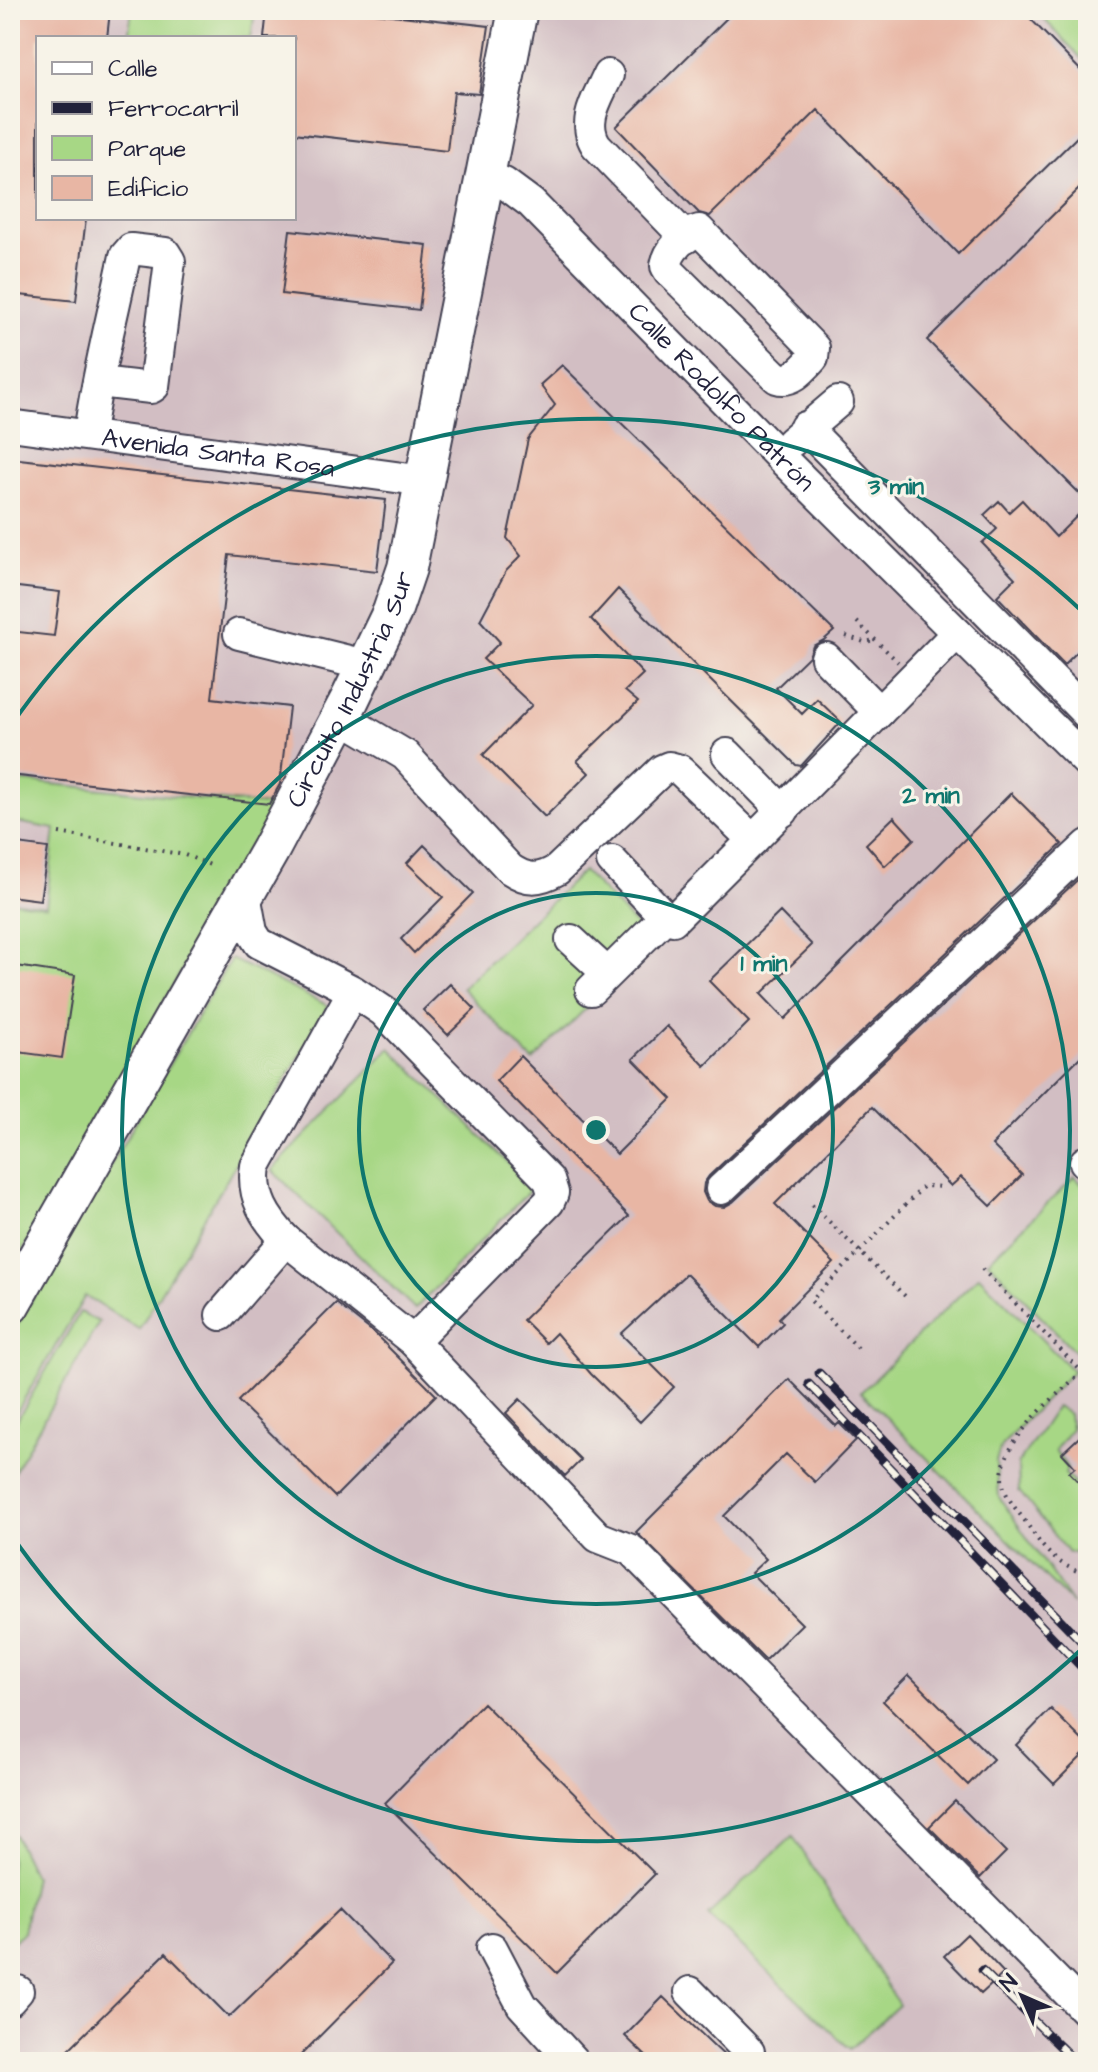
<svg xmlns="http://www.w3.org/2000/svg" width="1098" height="2072" font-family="'Architects Daughter',sans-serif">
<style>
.industrial{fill:#d2bec3;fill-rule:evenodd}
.green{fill:#a7d785;stroke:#647c60;stroke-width:2}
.building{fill:#e8b6a4}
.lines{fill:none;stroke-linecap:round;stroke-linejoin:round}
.minor-casing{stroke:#423f51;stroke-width:34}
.major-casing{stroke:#423f51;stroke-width:42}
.path{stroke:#423f51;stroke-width:4;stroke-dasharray:2 6;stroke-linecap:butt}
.minor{stroke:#fff;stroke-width:30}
.major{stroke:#fff;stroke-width:38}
.rail-casing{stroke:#22223b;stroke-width:9}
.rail{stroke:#f7f3e8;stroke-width:6;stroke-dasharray:18;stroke-linecap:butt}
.ring{fill:none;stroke:#0f766e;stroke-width:4}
.labels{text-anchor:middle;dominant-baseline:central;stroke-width:6;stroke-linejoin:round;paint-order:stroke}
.street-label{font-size:26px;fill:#22223b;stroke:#f7f3e8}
.centre{fill:#0f766e;stroke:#f7f3e8;stroke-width:4}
.ring-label{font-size:24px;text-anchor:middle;font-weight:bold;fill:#0f766e;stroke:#f7f3e8;stroke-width:6;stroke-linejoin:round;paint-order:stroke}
</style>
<rect width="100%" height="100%" fill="#f7f3e8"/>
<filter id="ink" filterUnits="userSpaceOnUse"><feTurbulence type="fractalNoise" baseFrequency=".0125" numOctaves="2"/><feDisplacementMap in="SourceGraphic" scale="16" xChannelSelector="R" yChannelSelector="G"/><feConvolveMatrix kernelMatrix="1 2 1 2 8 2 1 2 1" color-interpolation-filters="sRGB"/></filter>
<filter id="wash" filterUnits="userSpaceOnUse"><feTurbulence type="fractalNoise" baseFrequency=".006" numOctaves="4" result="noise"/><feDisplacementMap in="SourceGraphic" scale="32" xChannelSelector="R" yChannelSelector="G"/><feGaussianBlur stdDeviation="1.8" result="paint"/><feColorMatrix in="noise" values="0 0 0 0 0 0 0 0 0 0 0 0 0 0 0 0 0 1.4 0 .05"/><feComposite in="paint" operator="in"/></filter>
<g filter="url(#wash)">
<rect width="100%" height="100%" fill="#f4e6cf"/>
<path class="industrial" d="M10,10H1088V2062H10ZM38,38H294V218H38Z"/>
<path class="green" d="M132,10H255L251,38H128Z
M1035,10H1088V65Z
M10,780L275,806L10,1273V901L46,906L55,829L10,821Z
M583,871L653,942L533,1061L462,988Z
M231,959L329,1006L139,1329L85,1296L10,1423V1337Z
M390,1048L533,1187L415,1309L272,1170Z
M1075,1177L1088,1190V1359L1085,1362L988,1261Z
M979,1276L1073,1371L1001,1446L996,1462L999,1497L1073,1605L861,1392Z
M80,1312L99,1322L10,1479V1432Z
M1057,1406L1069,1414L1071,1429L1055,1450L1067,1468L1065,1474L1088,1498V1542L1078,1551L1068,1553L1019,1491L1018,1464Z
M10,1826L34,1876L23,1932L10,1945Z
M793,1836L899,2005L850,2049L708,1915Z"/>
<g id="blocks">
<path class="building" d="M10,10L110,11L107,38H38V218H86L76,301L10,294Z
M267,10H348L489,26L479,94L454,92L447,151L294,133V38H264Z
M735,10H1022L1088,78V126L958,254L818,110L710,216L699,213L616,127Z
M1088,180V502L927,340Z
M290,230L427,245L419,310L282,294Z
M562,365L834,631L824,640L813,646L809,656L776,688L802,714L817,699L841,722L801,766L796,765L618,589L591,619L643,674L625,691L638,702L577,761L589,773L545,817L483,755L532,705L483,659L500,642L480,620L506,571L521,556L507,538L528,439L555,405L540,385Z
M10,458L386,500L377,571L229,555L212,698L289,707L280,784L269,804L10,775V631L54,636L60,592L10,586Z
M1022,500L1056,537L1088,505V641L1064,665L997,596L1015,578L982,543L997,529L984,515L999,501L1009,512Z
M1011,793L1062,844L709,1176L704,1183L703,1192L707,1201L715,1206L724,1207L733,1202L1088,870V1049L992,1145L1022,1175L991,1206L961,1177L951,1186L872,1107L775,1204L834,1263L779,1318L783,1323L759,1347L686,1274L621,1334L674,1387L640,1422L591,1374L556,1333L546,1343L523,1320L629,1216L496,1081L520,1056L617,1154L672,1099L633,1059L667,1026L705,1066L749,1022L709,981L780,912L812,945L761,994L785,1019Z
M894,817L914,839L885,866L866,844Z
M10,843L48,848L40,900L10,896Z
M424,845L473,893L414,953L401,939L443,897L407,863Z
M10,965L75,975L62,1058L10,1051Z
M450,984L475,1009L448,1035L423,1010Z
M336,1303L374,1333L436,1395L335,1497L238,1401Z
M789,1379L836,1426L839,1423L856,1440L815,1482L786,1454L724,1516L766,1559L751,1573L802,1624L765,1660L636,1532Z
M520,1399L581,1460L565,1476L506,1413Z
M1088,1429V1492L1069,1472L1075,1467L1062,1453Z
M909,1675L993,1759L968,1785L883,1701Z
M483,1703L655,1874L557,1973L385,1803Z
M1051,1709L1088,1746V1750L1054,1784L1016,1745Z
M955,1801L1006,1852L980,1878L929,1827Z
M340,1910L392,1963L294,2062H56L166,1953L229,2017Z
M967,1934L1004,1973L981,1994L944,1956Z
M663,1997L731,2062H652L625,2036Z"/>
</g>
</g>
<g filter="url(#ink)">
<use href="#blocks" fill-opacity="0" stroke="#423f51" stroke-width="2"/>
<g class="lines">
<defs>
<g id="minor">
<path d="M608,75C598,98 581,121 596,145L686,238"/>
<path id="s1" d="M485,175L504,183L531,203L778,455L1088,763"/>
<path d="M699,230L814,348L813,358C803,369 792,383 777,378L669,271L666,266C668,251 685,233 699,230Z"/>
<path id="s2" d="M10,425L425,481"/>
<path d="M805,427L1088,715"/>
<path d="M89,434C97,374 113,315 125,256L131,249L165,253L170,261L154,386L151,388L99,382"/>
<path d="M791,442L838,402"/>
<path d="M239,634L365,665"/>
<path d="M826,658L879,712"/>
<path d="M341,717L405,755L510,869C528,881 539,880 557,870L662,770L669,767L680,770L753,840L957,633"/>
<path d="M727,754L783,811"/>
<path d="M612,861L665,917L673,920L753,840"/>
<path d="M245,894L252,932L259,943L353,991L383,1011L549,1180L553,1193L549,1202L413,1341L286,1240C266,1219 251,1197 256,1166L353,991"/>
<path d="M571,940L607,973"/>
<path d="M591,990L665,917"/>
<path d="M1085,1162L1088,1165"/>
<path d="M721,1189L1088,845"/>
<path d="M221,1315L286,1240"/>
<path d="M413,1341L598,1537L631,1550L1088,2013"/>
<path d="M492,1948L522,2005L574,2062"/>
<path d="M690,1992L749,2052L750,2062"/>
<path d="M10,2000L18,1991"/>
</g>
<g id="major">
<path id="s3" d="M10,1305L270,850L350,699L392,612L407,568L518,10"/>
</g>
</defs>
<use href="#minor" class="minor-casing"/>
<use href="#major" class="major-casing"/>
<path class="path" d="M857,622L898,662
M846,636L864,642L876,640
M59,833L185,855L210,865
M812,1205L907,1298
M982,1269L1082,1372
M858,1348L811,1301L924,1186L944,1187
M1088,1367C1060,1392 1003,1437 1002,1477C1002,1493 1016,1509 1025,1521C1042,1546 1049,1559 1077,1571L1088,1566"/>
<use href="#minor" class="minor"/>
<use href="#major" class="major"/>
<defs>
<path id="rail" d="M819,1373L1088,1648
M809,1384L1088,1674
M982,1970L1076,2062"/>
</defs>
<use href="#rail" class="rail-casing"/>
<use href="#rail" class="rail"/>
</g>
</g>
<g class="ring">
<circle cx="596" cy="1130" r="237"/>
<circle cx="596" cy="1130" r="474"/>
<path d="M1085 1646A711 711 0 0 1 10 1533M10 727A711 711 0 0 1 1085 614"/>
</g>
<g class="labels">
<g class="street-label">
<text stroke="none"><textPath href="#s1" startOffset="326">Calle Rodolfo Patrón</textPath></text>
<text stroke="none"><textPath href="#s2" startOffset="210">Avenida Santa Rosa</textPath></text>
<text stroke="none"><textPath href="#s3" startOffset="704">Circuito Industria Sur</textPath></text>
</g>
</g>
<circle cx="596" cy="1130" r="12" class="centre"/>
<g class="ring-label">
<text x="896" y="494">3 min</text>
<text x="931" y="803">2 min</text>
<text x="764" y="971">1 min</text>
</g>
<rect width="1098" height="2072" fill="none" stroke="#f7f3e8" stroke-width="40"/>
<rect x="36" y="36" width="260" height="184" fill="#f7f3e8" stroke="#a29fa3" stroke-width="2"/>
<rect x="52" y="62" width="40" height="12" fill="#ffffff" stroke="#a29fa3" stroke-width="2"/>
<text x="108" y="76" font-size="24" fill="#22223b">Calle</text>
<rect x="52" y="102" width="40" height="12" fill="#22223b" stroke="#a29fa3" stroke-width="2"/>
<text x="108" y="116" font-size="24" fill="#22223b">Ferrocarril</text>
<rect x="52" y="136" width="40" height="24" fill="#a7d785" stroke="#a29fa3" stroke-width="2"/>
<text x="108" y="156" font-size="24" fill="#22223b">Parque</text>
<rect x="52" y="176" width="40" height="24" fill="#e8b6a4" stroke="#a29fa3" stroke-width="2"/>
<text x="108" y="196" font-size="24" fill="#22223b">Edificio</text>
<g transform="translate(1022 1996) rotate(315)" stroke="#f7f3e8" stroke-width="6" paint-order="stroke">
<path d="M0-6L14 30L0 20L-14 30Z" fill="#22223b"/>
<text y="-12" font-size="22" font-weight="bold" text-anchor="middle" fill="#22223b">N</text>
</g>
</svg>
